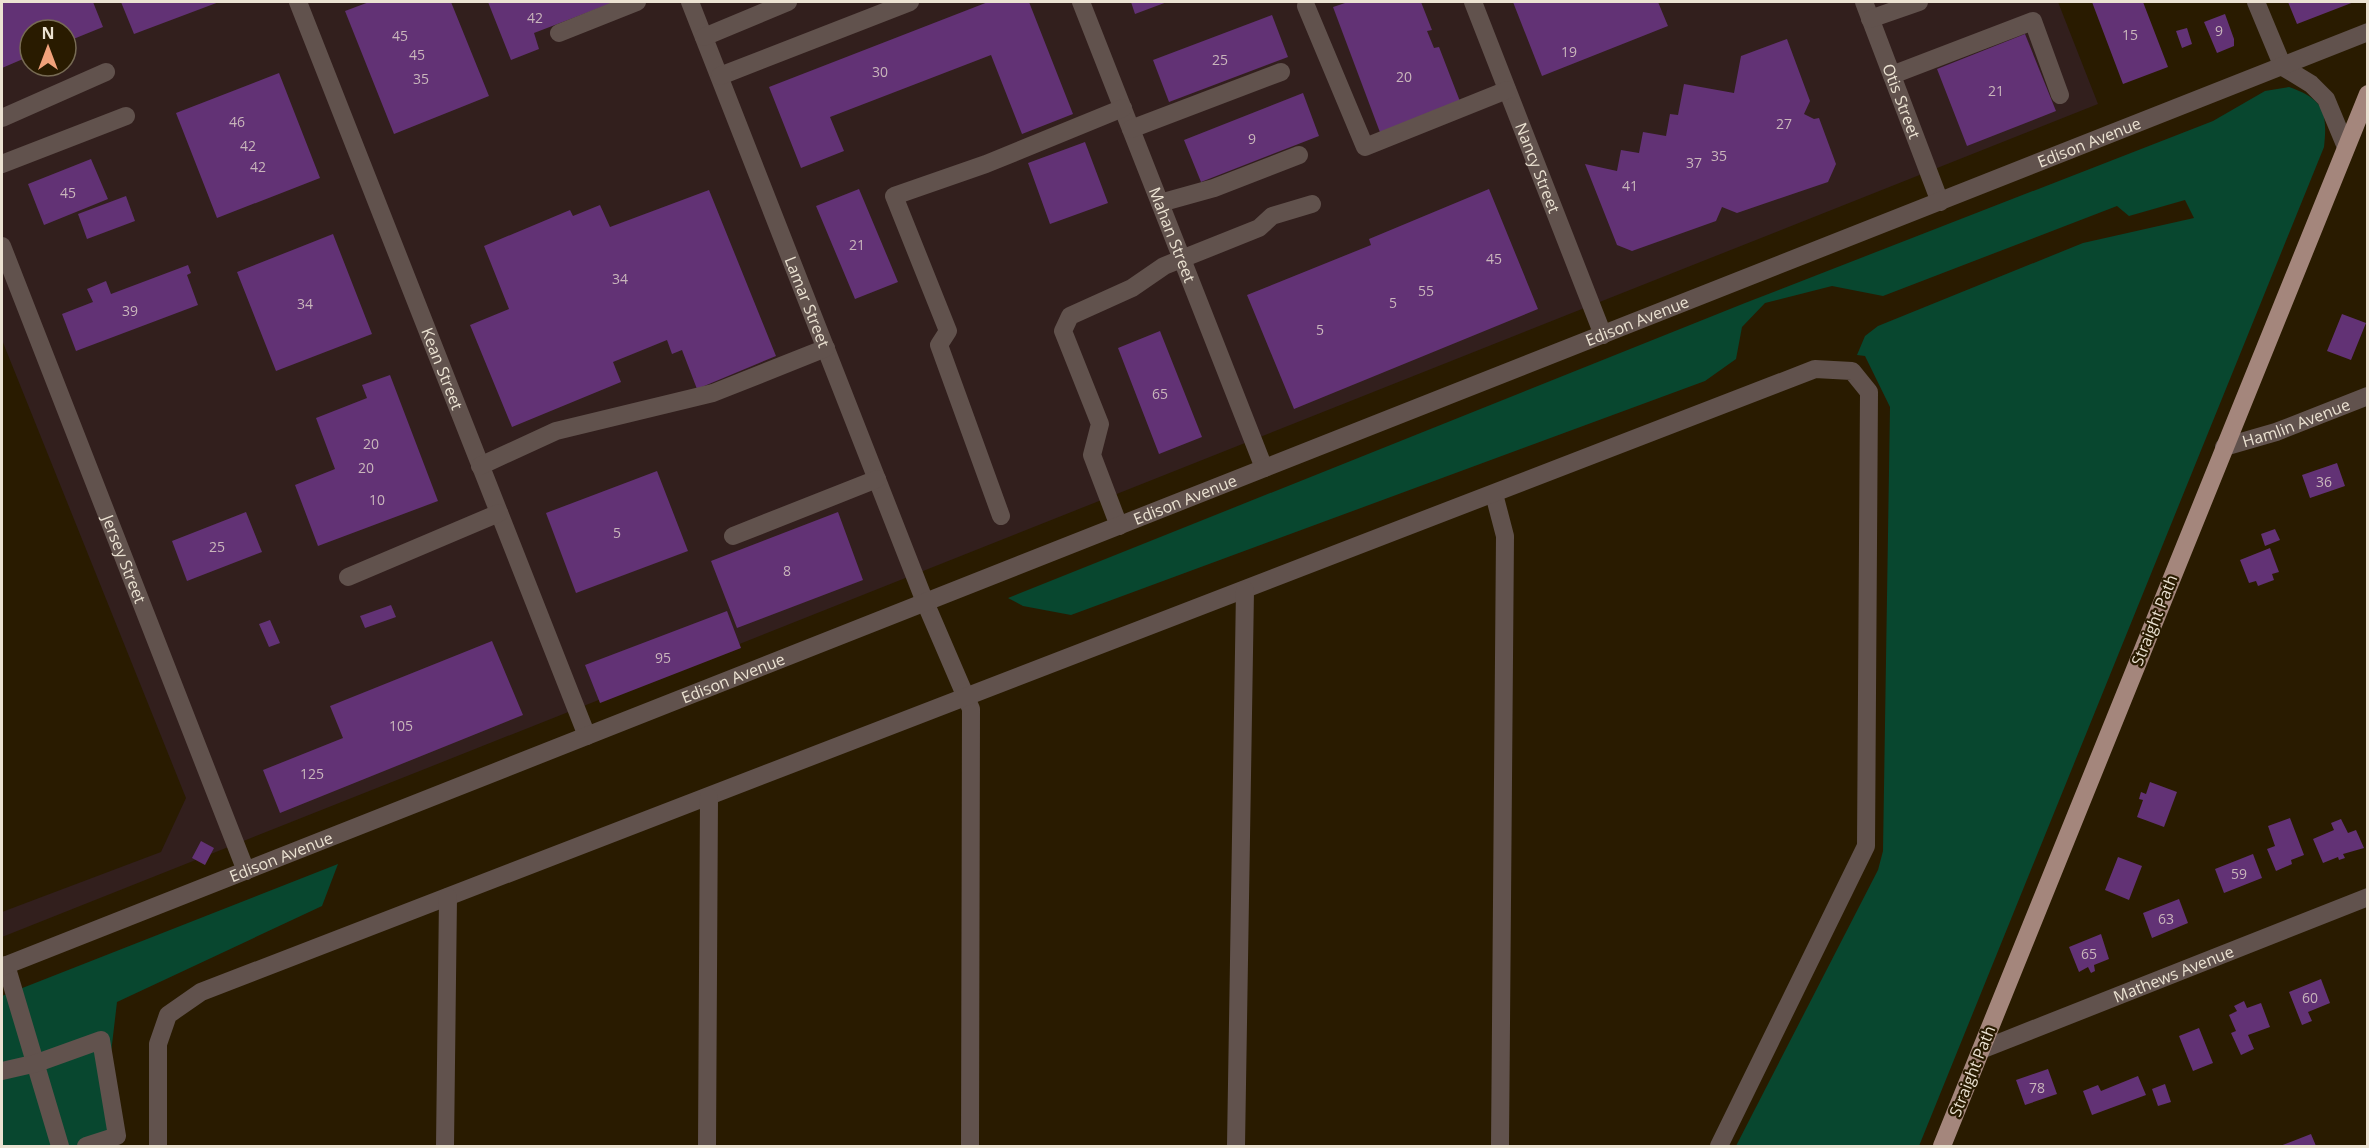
<svg xmlns="http://www.w3.org/2000/svg" width="2369" height="1148" font-family="'Open Sans',sans-serif">
<style>
.industrial{fill:#321f1d;fill-rule:evenodd}
.green{fill:#08472f}
.building{fill:#623275}
.lines{fill:none;stroke-linecap:round;stroke-linejoin:round}
.minor{stroke:#61524d;stroke-width:18}
.major{stroke:#a4867c;stroke-width:18}
.labels{text-anchor:middle;dominant-baseline:central;stroke-width:4.5;stroke-linejoin:round;paint-order:stroke}
.number-label{font-size:14px;fill:#c9b6bb}
.street-label{font-size:16px;fill:#ebe2d2;stroke:#291b00}
</style>
<rect width="100%" height="100%" fill="#291b00"/>
<path class="industrial" d="M2,2H2058L2098,104L2,937V912L161,852L186,798L2,340ZM30,30H66V66H30Z"/>
<path class="green" d="M2289,87C2323,99 2328,111 2324,147L1919,1146H1736L1878,870L1883,851L1890,407L1865,356L1857,355L1865,336L1878,326L2083,243L2194,218L2185,200L2129,216L2117,206L1883,296L1832,286L1765,303L1742,327L1736,359L1705,381L1071,615L1023,606L1008,598L1745,303L2213,121L2265,91Z
M338,864L322,906L117,1002L111,1053L118,1146H2V996Z"/>
<path class="building" d="M2,2H93L103,27L66,42V30H30V56L2,68Z
M121,2H219L134,34Z
M369,2H451L489,96L394,134L345,11Z
M488,2H615L534,33L539,49L511,60Z
M988,2H1029L1073,114L1022,134L991,55L830,117L844,151L801,168L769,87Z
M1131,2H1167L1135,14Z
M1348,2H1421L1432,30L1427,31L1434,48L1439,47L1461,104L1381,135L1333,7Z
M1513,2H1658L1668,26L1542,76Z
M2092,2H2143L2168,67L2123,84Z
M2288,2H2354L2297,24Z
M2225,14L2234,39V46L2217,53L2204,22Z
M1272,15L1288,57L1169,102L1153,60Z
M2187,28L2192,44L2182,48L2176,31Z
M2025,34L2056,111L1967,146L1937,69Z
M1787,39L1810,101L1804,114L1814,119L1819,118L1836,164L1828,182L1737,213L1722,207L1716,221L1632,251L1617,245L1585,164L1617,171L1621,150L1639,153L1643,132L1666,136L1670,114L1678,115L1684,84L1734,93L1741,56Z
M279,73L320,178L217,218L176,113Z
M1303,93L1319,136L1201,182L1184,140Z
M1085,142L1108,203L1050,224L1028,163Z
M91,159L108,199L44,225L28,184Z
M859,189L898,282L855,299L816,206Z
M1489,189L1538,309L1294,409L1247,295L1371,245L1369,239Z
M709,190L776,356L697,389L682,350L672,354L667,340L613,362L621,382L512,427L470,325L509,309L484,246L570,210L573,216L600,205L610,227Z
M126,196L135,221L87,239L78,214Z
M333,234L372,334L276,371L237,272Z
M188,265L191,273L187,275L198,305L76,351L62,314L93,302L87,289L106,281L111,294Z
M2342,314L2366,323L2351,360L2327,351Z
M1160,331L1202,437L1159,454L1118,348Z
M390,375L438,501L318,546L295,485L335,469L316,418L367,398L362,385Z
M2337,463L2345,486L2310,498L2302,475Z
M657,471L688,551L576,593L546,513Z
M246,512L262,552L187,581L172,541Z
M838,512L863,580L737,628L711,561Z
M2275,529L2280,540L2265,546L2261,534Z
M2270,548L2279,572L2272,574L2274,580L2258,586L2256,581L2249,583L2240,560Z
M391,605L396,617L365,628L360,616Z
M727,611L741,648L600,703L585,665Z
M270,620L280,643L269,647L259,624Z
M492,641L523,715L280,813L263,770L343,738L330,706Z
M2150,782L2177,792L2164,827L2137,817L2143,800L2139,799L2141,792L2146,794Z
M2290,818L2304,855L2291,860L2292,864L2276,871L2267,849L2275,846L2268,826Z
M2341,819L2348,833L2356,830L2364,848L2343,854L2345,858L2339,860L2338,857L2323,863L2313,839L2334,830L2331,823Z
M201,841L214,848L205,865L192,858Z
M2253,854L2262,878L2224,893L2215,869Z
M2118,857L2142,866L2129,900L2105,890Z
M2179,899L2188,923L2152,938L2143,913Z
M2101,934L2109,959L2094,965L2095,971L2091,973L2088,967L2079,972L2069,947Z
M2321,979L2330,1003L2308,1012L2312,1021L2302,1025L2289,992Z
M2244,1001L2247,1008L2261,1003L2270,1027L2248,1035L2254,1049L2241,1055L2231,1033L2236,1031L2229,1015L2237,1011L2234,1006Z
M2199,1028L2213,1063L2193,1071L2179,1036Z
M2048,1069L2057,1094L2025,1105L2016,1080Z
M2138,1076L2146,1095L2092,1115L2083,1091L2098,1085L2101,1091Z
M2165,1084L2171,1102L2158,1106L2152,1089Z
M2311,1134L2316,1146H2280Z"/>
<g class="lines">
<g class="minor">
<path id="s1" d="M298,2L587,736"/>
<path id="s2" d="M690,2L925,602L971,709L970,1146"/>
<path id="s3" d="M1081,2L1264,468"/>
<path id="s4" d="M1473,2L1603,335"/>
<path id="s5" d="M1864,2L1940,202"/>
<path d="M2256,2L2283,67L2311,84L2326,99L2346,147"/>
<path d="M1306,6L1365,147L1507,90"/>
<path d="M1870,19L1919,2"/>
<path d="M559,33L637,2"/>
<path d="M704,37L788,2"/>
<path d="M1892,75L2033,21L2060,95"/>
<path d="M720,76L910,2"/>
<path d="M2,118L106,72"/>
<path d="M1131,129L1281,72"/>
<path d="M2,164L126,116"/>
<path d="M1160,203L1214,188L1299,155"/>
<path id="s6" d="M2,246L246,871"/>
<path id="s7" d="M2224,447L2276,432L2368,396"/>
<path d="M480,466L556,431L713,393L826,348"/>
<path d="M1494,494L1505,536L1500,1146"/>
<path d="M1001,516L939,345L948,331L894,196L986,164L1123,108"/>
<path d="M1119,526L1092,455L1100,424L1063,331L1070,316L1132,288L1164,266L1259,228L1272,216L1312,204"/>
<path d="M733,536L877,479"/>
<path d="M348,577L499,513"/>
<path d="M6,965L60,1146"/>
<path id="s8" d="M2,967L2368,32"/>
<path id="s9" d="M1981,1050L2368,897"/>
<path d="M2,1071L37,1063L101,1040L117,1136L86,1146"/>
<path d="M158,1146V1044L168,1015L201,992L1815,369L1852,371L1869,392L1866,846L1719,1146"/>
<path d="M445,1146L448,897"/>
<path d="M707,1146L709,797"/>
<path d="M1236,1146L1245,590"/>
</g>
<path class="major" d="M1942,1146L2368,94"/>
</g>
<g class="labels">
<g class="number-label">
<text x="535" y="17">42</text>
<text x="2219" y="30">9</text>
<text x="2130" y="34">15</text>
<text x="400" y="35">45</text>
<text x="1569" y="51">19</text>
<text x="417" y="54">45</text>
<text x="1220" y="59">25</text>
<text x="880" y="71">30</text>
<text x="1404" y="76">20</text>
<text x="421" y="78">35</text>
<text x="1996" y="90">21</text>
<text x="237" y="121">46</text>
<text x="1784" y="123">27</text>
<text x="1252" y="138">9</text>
<text x="248" y="145">42</text>
<text x="1719" y="155">35</text>
<text x="1694" y="162">37</text>
<text x="258" y="166">42</text>
<text x="1630" y="185">41</text>
<text x="68" y="192">45</text>
<text x="857" y="244">21</text>
<text x="1494" y="258">45</text>
<text x="620" y="278">34</text>
<text x="1426" y="290">55</text>
<text x="1393" y="302">5</text>
<text x="305" y="303">34</text>
<text x="130" y="310">39</text>
<text x="1320" y="329">5</text>
<text x="1160" y="393">65</text>
<text x="371" y="443">20</text>
<text x="366" y="467">20</text>
<text x="2324" y="481">36</text>
<text x="377" y="499">10</text>
<text x="617" y="532">5</text>
<text x="217" y="546">25</text>
<text x="787" y="570">8</text>
<text x="663" y="657">95</text>
<text x="401" y="725">105</text>
<text x="312" y="773">125</text>
<text x="2239" y="873">59</text>
<text x="2166" y="918">63</text>
<text x="2089" y="953">65</text>
<text x="2310" y="997">60</text>
<text x="2037" y="1087">78</text>
</g>
<g class="street-label">
<text stroke="none"><textPath href="#s5" startOffset="106">Otis Street</textPath></text>
<text stroke="none"><textPath href="#s8" startOffset="2244">Edison Avenue</textPath></text>
<text stroke="none"><textPath href="#s4" startOffset="178">Nancy Street</textPath></text>
<text stroke="none"><textPath href="#s3" startOffset="250">Mahan Street</textPath></text>
<text stroke="none"><textPath href="#s2" startOffset="322">Lamar Street</textPath></text>
<text stroke="none"><textPath href="#s8" startOffset="1758">Edison Avenue</textPath></text>
<text stroke="none"><textPath href="#s1" startOffset="394">Kean Street</textPath></text>
<text stroke="none"><textPath href="#s7" startOffset="76">Hamlin Avenue</textPath></text>
<text stroke="none"><textPath href="#s8" startOffset="1272">Edison Avenue</textPath></text>
<text stroke="none"><textPath href="#s6" startOffset="336">Jersey Street</textPath></text>
<text transform="translate(2154 620) rotate(-68)">Straight Path</text>
<text stroke="none"><textPath href="#s8" startOffset="786">Edison Avenue</textPath></text>
<text stroke="none"><textPath href="#s8" startOffset="300">Edison Avenue</textPath></text>
<text stroke="none"><textPath href="#s9" startOffset="207">Mathews Avenue</textPath></text>
<text transform="translate(1972 1071) rotate(-68)">Straight Path</text>
</g>
</g>
<rect width="2369" height="1148" fill="none" stroke="#ebe2d2" stroke-width="6"/>
<g transform="translate(48 48)"><circle r="28" fill="#291b00" stroke="#776b54" stroke-width="1.5"/>
<path d="M0-4.5L10 22L0 15L-10 22Z" fill="#f1a27b"/>
<text y="-9" font-size="16" font-weight="bold" text-anchor="middle" fill="#ebe2d2">N</text>
</g>
</svg>
